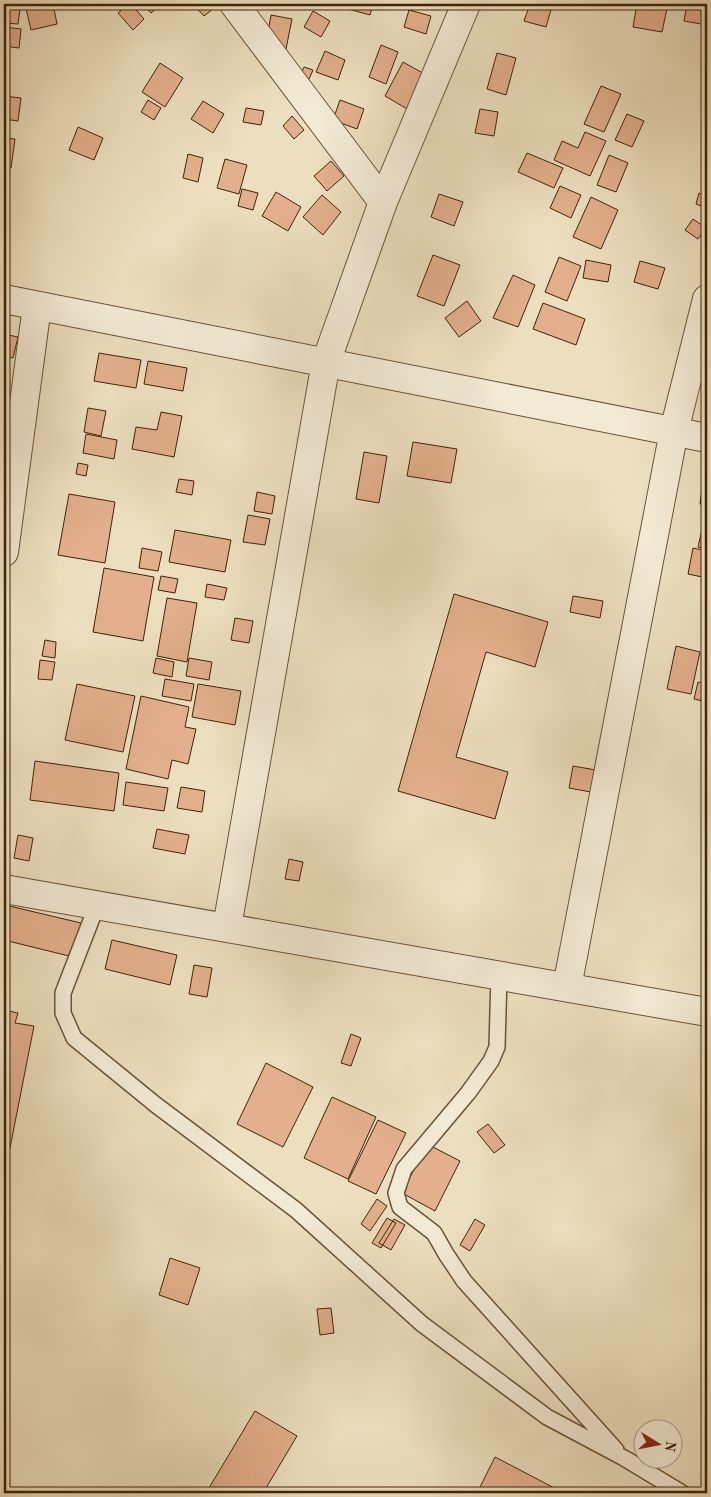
<svg xmlns="http://www.w3.org/2000/svg" width="711" height="1497" font-family="'Old Standard TT',serif">
<style>
.building{fill:#e3af8c;stroke:#412307}
.lines{fill:none;stroke-linecap:round;stroke-linejoin:round}
.lane-casing{stroke:#6c5235;stroke-width:18}
.street-casing{stroke:#6c5235;stroke-width:30}
.lane{stroke:#f3ead5;stroke-width:15}
.street{stroke:#f3ead5;stroke-width:28}
</style>
<rect width="100%" height="100%" fill="#ecdfbf"/>
<filter id="stains"><feTurbulence type="fractalNoise" baseFrequency=".004" numOctaves="4"/><feColorMatrix values="0 0 0 0 .2 0 0 0 0 .09 0 0 0 0 .02 0 0 0 .5 -.17"/></filter>
<radialGradient id="worn" r=".72"><stop offset=".6" stop-color="#630" stop-opacity="0"/><stop offset="1" stop-color="#630" stop-opacity=".3"/></radialGradient>
<path class="building" d="M4,4H20V5H4Z
M25,4H53L57,24L31,30Z
M129,4H131L144,19L133,30L118,13Z
M143,4H161L151,13Z
M193,4H219L204,16Z
M342,4H373L370,15L341,7Z
M412,4H436L434,10Z
M530,4H543L552,6L546,27L524,21Z
M637,4H668L662,32L633,27Z
M687,4H707V25L684,21Z
M4,7L20,9L18,24L4,23Z
M409,10L431,16L426,34L404,27Z
M313,11L330,21L321,37L304,27Z
M271,15L292,19L286,49L266,44Z
M4,27L21,29L19,48L4,46Z
M381,45L398,52L386,84L369,77Z
M325,51L345,60L338,80L316,72Z
M497,53L516,58L506,95L487,89Z
M403,62L428,76L409,110L385,96Z
M160,63L183,78L165,107L142,92Z
M304,67L313,70L309,79L300,76Z
M601,86L621,94L604,132L584,124Z
M4,96L21,98L18,121L4,119Z
M148,100L161,108L154,120L141,112Z
M340,100L364,109L357,129L333,120Z
M203,101L224,114L213,133L191,119Z
M246,108L264,111L261,125L243,122Z
M480,109L498,112L494,136L475,133Z
M627,114L644,121L632,147L615,140Z
M292,116L304,130L294,139L283,126Z
M78,127L103,138L94,160L69,150Z
M585,132L606,141L590,176L554,160L562,141L578,148Z
M4,138L15,139L11,168L4,167Z
M527,153L563,168L554,188L518,172Z
M188,154L203,158L198,182L183,178Z
M609,155L628,163L616,192L597,185Z
M225,159L247,165L239,194L217,188Z
M331,161L344,176L327,191L314,176Z
M560,186L581,195L571,218L550,208Z
M242,189L258,193L253,210L238,206Z
M276,192L301,207L288,231L262,216Z
M699,193L707,197L706,208L696,204Z
M439,194L463,202L454,226L431,217Z
M322,195L341,212L323,235L303,217Z
M591,197L618,210L601,249L573,237Z
M693,219L706,228L698,239L685,230Z
M433,255L460,265L444,306L417,296Z
M559,257L581,266L567,301L545,292Z
M586,260L611,265L608,282L583,278Z
M640,261L665,268L658,289L634,282Z
M513,275L535,285L518,327L493,318Z
M467,301L481,321L459,337L445,318Z
M543,303L585,319L576,345L533,329Z
M4,334L18,337L13,358L4,356Z
M99,353L141,360L136,388L94,381Z
M148,361L187,368L183,391L144,384Z
M4,389L7,390L4,406Z
M88,408L106,411L101,436L84,432Z
M161,412L182,416L174,457L132,449L136,427L157,430Z
M86,434L117,440L114,459L83,453Z
M413,442L457,449L451,483L407,476Z
M364,452L387,456L379,503L356,499Z
M78,463L88,465L86,476L76,474Z
M179,479L194,481L192,495L176,492Z
M703,480L707,481V505L700,504Z
M257,492L275,496L272,514L254,511Z
M69,494L115,502L105,563L58,555Z
M248,515L270,519L265,545L243,542Z
M705,517H707V549L698,547Z
M175,530L231,540L225,572L169,562Z
M142,548L162,552L158,571L139,568Z
M693,548L707,551V578L688,574Z
M104,568L154,577L143,641L93,632Z
M161,576L178,579L175,593L158,590Z
M207,584L227,588L224,600L205,597Z
M454,594L548,622L535,667L486,652L456,757L508,772L495,819L398,791Z
M573,596L603,601L600,618L570,612Z
M167,598L197,603L187,662L157,656Z
M235,618L253,621L249,643L231,640Z
M45,640L56,642L55,658L42,656Z
M676,646L700,652L691,694L667,689Z
M156,658L174,662L172,677L153,673Z
M189,658L212,662L209,680L186,676Z
M40,660L55,662L52,680L38,679Z
M165,679L194,684L191,701L162,696Z
M698,682L707,684V702L694,699Z
M77,684L135,696L123,752L65,740Z
M198,684L241,691L235,725L192,717Z
M141,696L189,707L185,727L196,729L188,764L172,760L168,779L126,769Z
M35,761L119,773L114,811L30,800Z
M573,766L596,770L591,792L569,788Z
M126,782L168,788L164,811L123,805Z
M181,787L205,791L202,812L177,808Z
M157,829L189,835L185,854L153,848Z
M18,835L33,838L29,861L14,858Z
M289,859L303,862L299,881L285,879Z
M5,905L81,923L73,957L4,940Z
M112,940L177,955L170,985L105,969Z
M194,965L212,968L207,997L189,994Z
M4,1010L18,1013L15,1023L34,1026L9,1153L4,1152Z
M351,1034L361,1038L351,1066L341,1063Z
M266,1063L313,1087L283,1147L237,1124Z
M332,1097L376,1117L348,1179L304,1158Z
M378,1120L406,1133L376,1194L348,1181Z
M488,1124L505,1145L494,1153L477,1132Z
M427,1144L460,1161L435,1211L402,1193Z
M377,1199L387,1206L370,1231L361,1224Z
M387,1218L396,1223L381,1248L372,1243Z
M394,1219L405,1225L391,1250L379,1243Z
M475,1219L485,1225L470,1251L460,1245Z
M170,1258L200,1268L188,1305L159,1295Z
M331,1308L334,1333L320,1335L317,1309Z
M255,1411L297,1436L263,1493H206Z
M495,1457L564,1493H477Z"/>
<g class="lines">
<defs>
<path id="lane" d="M97,905L63,993V1013L74,1038L156,1105L296,1210L422,1324L547,1417L624,1458L682,1493
M499,975L497,1047L491,1061L468,1093L404,1169L396,1193L400,1207L434,1233L446,1254L464,1281L616,1450"/>
<path id="street" d="M234,4L383,202
M4,299L707,438
M4,552L37,306
M4,889L707,1012
M227,927L326,362L383,202L466,4
M567,987L674,431L707,299"/>
</defs>
<use href="#lane" class="lane-casing"/>
<use href="#street" class="street-casing"/>
<use href="#lane" class="lane"/>
<use href="#street" class="street"/>
</g>
<rect width="711" height="1497" fill="none" stroke="#ecdfbf" stroke-width="20"/>
<rect x="5" y="5" width="701" height="1487" fill="none" stroke="#412307" stroke-width="2.5"/>
<rect x="10" y="10" width="691" height="1477" fill="none" stroke="#412307"/>
<g transform="translate(658 1444) rotate(100)"><circle r="24" fill="#f3ead5" stroke="#ac9a83"/>
<path d="M0-4L9 19L0 12L-9 19Z" fill="#8f2418"/>
<text y="-8" font-size="14" font-weight="bold" text-anchor="middle" fill="#412307">N</text>
</g>
<rect width="100%" height="100%" filter="url(#stains)"/>
<rect width="100%" height="100%" fill="url(#worn)"/>
</svg>
